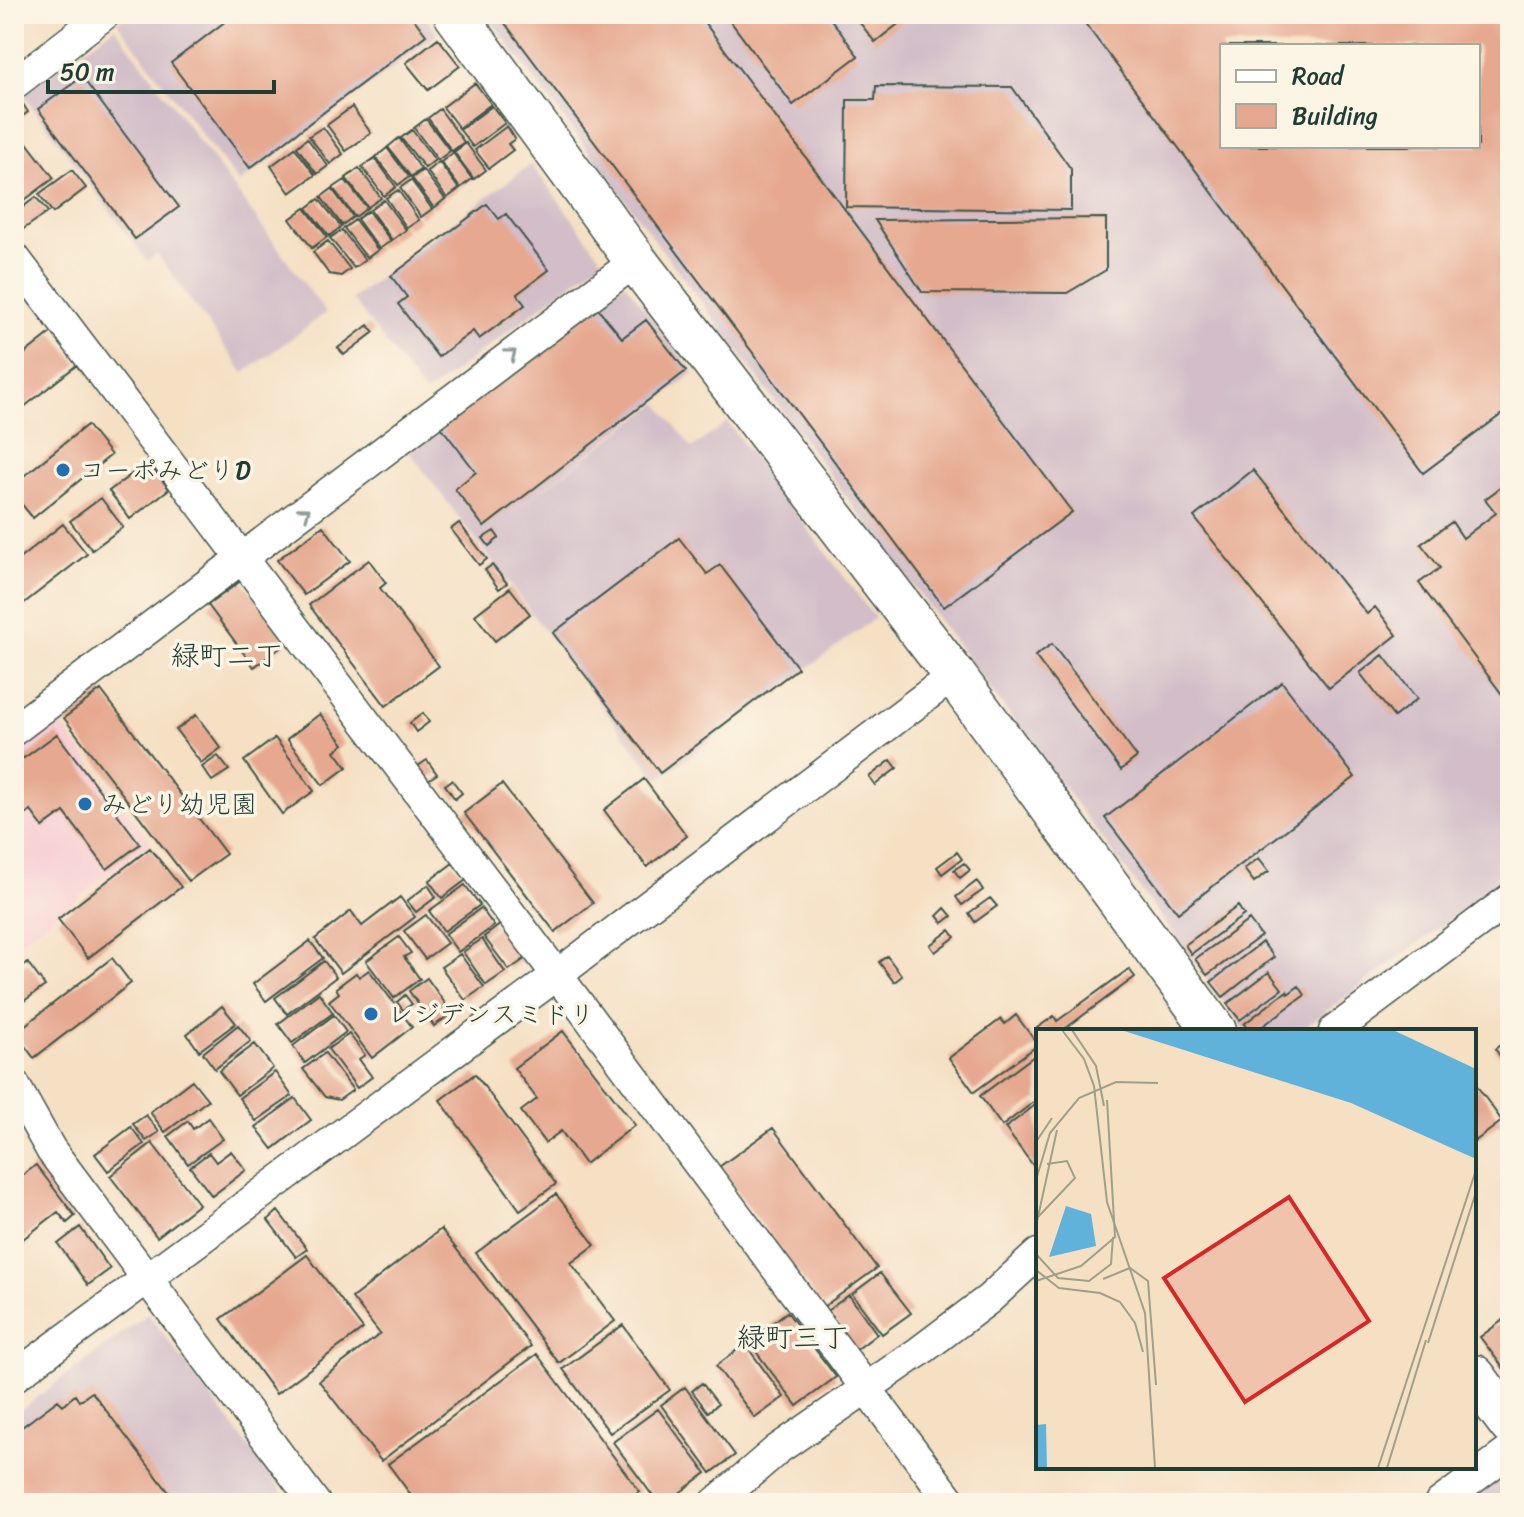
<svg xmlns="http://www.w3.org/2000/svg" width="1524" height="1517" font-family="Sriracha,'Klee One',sans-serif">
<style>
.built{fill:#f7cfd4}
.industrial{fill:#d2bdc8;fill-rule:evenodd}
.building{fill:#e6a990;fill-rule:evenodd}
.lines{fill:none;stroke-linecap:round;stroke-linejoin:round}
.street-casing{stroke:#3f554a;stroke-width:33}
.secondary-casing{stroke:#3f554a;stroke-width:45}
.street{stroke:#fff;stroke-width:30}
.secondary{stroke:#fff;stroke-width:42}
.oneway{stroke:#8f9e9a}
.poi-dot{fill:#1f6fb2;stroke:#fcf5e5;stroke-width:3}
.labels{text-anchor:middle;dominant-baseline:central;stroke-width:7;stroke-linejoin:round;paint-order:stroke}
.poi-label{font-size:26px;fill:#1f3d34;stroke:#fcf5e5;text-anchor:start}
.neighbourhood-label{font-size:28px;fill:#1f3d34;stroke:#fcf5e5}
.inset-road{fill:none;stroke:#9f9f8a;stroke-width:2}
.view{fill:#d62828;fill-opacity:0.15;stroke:#d62828;stroke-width:4}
.inset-edge{fill:none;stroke:#1f3d34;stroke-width:4}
</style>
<rect width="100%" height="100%" fill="#fcf5e5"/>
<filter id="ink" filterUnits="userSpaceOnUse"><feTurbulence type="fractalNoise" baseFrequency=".0125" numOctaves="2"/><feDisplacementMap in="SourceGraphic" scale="16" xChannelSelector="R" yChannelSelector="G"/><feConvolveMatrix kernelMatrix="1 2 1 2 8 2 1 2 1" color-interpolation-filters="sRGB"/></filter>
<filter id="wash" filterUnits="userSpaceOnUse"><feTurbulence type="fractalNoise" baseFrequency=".006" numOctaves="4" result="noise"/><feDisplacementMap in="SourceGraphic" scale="32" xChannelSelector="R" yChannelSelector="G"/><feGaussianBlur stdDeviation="1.8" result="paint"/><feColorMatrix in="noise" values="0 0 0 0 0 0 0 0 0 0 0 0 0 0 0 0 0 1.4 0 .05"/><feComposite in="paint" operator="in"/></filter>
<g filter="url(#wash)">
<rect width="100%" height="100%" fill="#f5e0c4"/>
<path class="built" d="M54,716L151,842L14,947V746Z"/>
<path class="industrial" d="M127,14H423L438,34L239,183L117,22Z
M486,14H1510V875L1300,1031H1246ZM1222,46H1478V146H1222Z
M115,27L326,313L244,373L157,254L147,261L23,94Z
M531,164L603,260L425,394L352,299Z
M625,283L694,373L491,528L658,403L692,448L727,422L875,618L658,780L407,449Z
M148,1314L291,1503H14V1415Z
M1502,1475L1510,1486V1503H1464Z"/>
<g id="blocks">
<path class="building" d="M235,14H410L426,35L250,168L171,63Z
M498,14H698L1072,512L944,607Z
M725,14H827L858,56L793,105Z
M853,14H911L875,42Z
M1078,14H1510V408L1423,473ZM1222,46H1478V146H1222Z
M438,38L460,66L428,90L406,63Z
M82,77L179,207L135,239L38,109Z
M475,83L491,104L459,128L443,107Z
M876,86L1012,87L1071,169V210L846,207L847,100H875Z
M19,98L28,112L20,118L14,109V102Z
M492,106L505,123L473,147L460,130Z
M352,107L371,133L346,151L327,125Z
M440,109L464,142L452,151L428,118Z
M426,119L450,151L438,160L414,128Z
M14,126L54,178L14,208Z
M507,126L515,139L508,144L513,150L489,168L475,150Z
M323,127L343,154L330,164L309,136Z
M412,130L435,160L425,168L401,138Z
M307,138L328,166L317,174L297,147Z
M399,138L421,169L411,177L388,147Z
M466,143L486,170L474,179L454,152Z
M295,148L315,175L290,193L271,166Z
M387,148L409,177L398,185L376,157Z
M453,153L472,179L460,188L441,162Z
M375,158L396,187L384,196L362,167Z
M439,162L459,189L447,198L427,171Z
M359,168L381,198L368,207L346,178Z
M72,170L86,188L53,213L39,194Z
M423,170L445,199L434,208L412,178Z
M345,180L367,208L355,217L333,188Z
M411,180L432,209L421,217L400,188Z
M332,189L353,217L342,225L321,197Z
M398,190L419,220L407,228L386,198Z
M36,197L48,212L22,230L14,220V214Z
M319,199L341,227L329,236L307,208Z
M384,200L406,230L392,240L370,210Z
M487,204L499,219L506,214L549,270L517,294L525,305L479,339L473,331L438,357L398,304L407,297L391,276Z
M305,208L327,237L312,248L290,219Z
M368,211L391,241L379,249L357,219Z
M1106,218V270L1067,293L922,292L875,220Z
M355,220L378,250L367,258L344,228Z
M342,230L365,260L354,268L330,238Z
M328,241L350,269L341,276L329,274L313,252Z
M596,306L622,338L646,320L686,371L484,527L455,489L476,472L441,427Z
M368,325L374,332L344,355L338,348Z
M52,332L78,364L14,415V362Z
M87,425L111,455L33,518L14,495V484Z
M148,462L169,489L130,519L109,491Z
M1253,470L1367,614L1375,607L1397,635L1329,688L1194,517Z
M1507,483L1510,487V705L1419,583L1440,568L1421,544L1452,522L1463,538L1496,513L1485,499Z
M101,498L123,527L92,550L70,521Z
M459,523L487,559L479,565L451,529Z
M63,524L87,554L14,611V563Z
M323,526L350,561L304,595L277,560Z
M494,531L499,538L489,546L483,538Z
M679,538L707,574L720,565L798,668L660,773L553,633Z
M369,560L386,583L380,588L439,666L386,706L309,605Z
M492,565L507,583L499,589L485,570Z
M242,580L288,642L254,667L208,605Z
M510,588L530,614L495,641L475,615Z
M1052,644L1137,757L1121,770L1035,656Z
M1383,655L1417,699L1394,717L1360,673Z
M1282,682L1355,777L1178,913L1105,818Z
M101,690L226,854L189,881L64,718Z
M423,713L429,722L416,732L410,723Z
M320,714L344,744L335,751L347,767L323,785L287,739Z
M196,715L221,748L201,763L176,730Z
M57,734L140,844L107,869L64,812L43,827L31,811L14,823V756L17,754L24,758Z
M275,738L314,791L282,814L244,761Z
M218,756L229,770L212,781L202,767Z
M427,760L437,774L428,780L418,766Z
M891,760L897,768L875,785L869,777Z
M644,779L687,836L647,867L604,810Z
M452,780L462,793L455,799L445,785Z
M502,784L593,903L555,932L464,813Z
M150,848L181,887L88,958L58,919Z
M957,852L962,859L942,874L937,867Z
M1259,858L1269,871L1254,882L1244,869Z
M453,863L466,880L442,898L429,881Z
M964,863L970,870L960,878L954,870Z
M977,881L983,890L962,905L956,897Z
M428,885L436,897L416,912L407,901Z
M465,885L480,905L444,931L429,911Z
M400,897L415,917L341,973L315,939L351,911L362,926Z
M990,898L997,906L975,922L969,913Z
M1238,906L1244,915L1191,954L1185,945Z
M481,908L494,926L458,952L445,934Z
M945,908L952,916L943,923L937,916Z
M426,915L447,943L425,959L404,931Z
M1249,920L1261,936L1207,975L1195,959Z
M501,924L526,958L509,970L484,937Z
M950,930L955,937L935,952L930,945Z
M399,937L411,953L404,957L420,979L394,998L366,961Z
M482,939L505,972L486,985L463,952Z
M310,941L323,958L266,1001L253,984Z
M1262,942L1274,957L1223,997L1211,982Z
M460,954L484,987L465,1000L441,967Z
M887,956L902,976L894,982L879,962Z
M112,958L131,983L34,1058L15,1033Z
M324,961L336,977L287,1014L275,998Z
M28,963L45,986L14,1008V974Z
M1129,969L1135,977L1062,1031H1039L1037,1028L1054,1016L1057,1021Z
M369,970L412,1027L372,1058L329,1001L339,993L336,988L356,973L359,977Z
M1269,972L1282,989L1240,1020L1227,1004Z
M427,978L452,1013L434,1026L409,991Z
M1299,986L1305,995L1256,1031H1249L1244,1024L1287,991L1288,994Z
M319,993L333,1013L292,1043L278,1024Z
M405,995L412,1004L403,1010L397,1002Z
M222,1006L236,1023L199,1051L187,1034Z
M334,1015L346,1032L305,1063L293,1046Z
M1016,1015L1038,1045L974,1092L949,1058L1001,1019L1005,1024Z
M238,1025L251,1041L215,1069L203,1053Z
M563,1031L635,1125L585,1164L561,1131L545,1143L521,1111L537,1099L514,1068Z
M349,1034L365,1055L359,1059L372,1077L357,1088L328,1049Z
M1510,1038V1069L1495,1049Z
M255,1044L273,1068L237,1095L219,1071Z
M325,1053L353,1090L339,1100L325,1097L303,1069Z
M1038,1053V1099L1002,1126L980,1096Z
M275,1072L292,1096L256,1121L239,1098Z
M475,1074L556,1184L520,1210L440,1100Z
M192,1080L208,1100L165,1132L150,1112Z
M1474,1082L1502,1121L1474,1142Z
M295,1098L311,1120L273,1149L256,1127Z
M1038,1103V1172L1005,1128Z
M146,1115L159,1132L146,1141L133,1124Z
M208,1118L223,1139L188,1164L168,1136L188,1121L193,1129Z
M131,1127L144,1144L108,1171L95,1154Z
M773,1128L877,1268L823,1307L719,1167Z
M152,1143L199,1204L157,1237L110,1176Z
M231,1151L246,1170L212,1196L190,1167L209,1153L216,1162Z
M36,1165L75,1216L67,1223L58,1212L14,1246V1182Z
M556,1194L595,1245L571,1263L615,1321L559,1363L476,1253Z
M278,1211L307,1249L296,1257L268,1220Z
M80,1227L110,1269L88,1285L58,1244Z
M441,1229L531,1346L381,1461L319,1381L380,1334L352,1298Z
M307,1255L363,1329L276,1394L221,1319Z
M880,1273L911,1313L882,1334L852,1294Z
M849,1295L877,1334L856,1350L827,1311Z
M787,1312L836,1377L797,1406L748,1341Z
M1510,1315V1377L1480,1337Z
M623,1325L670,1390L610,1433L563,1369Z
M745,1344L784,1397L755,1418L716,1366Z
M537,1354L640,1492L625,1503H417L388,1464Z
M702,1383L718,1404L708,1412L692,1391Z
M685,1387L735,1455L711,1473L661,1405Z
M92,1392L177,1503H14V1433L58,1400L63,1405L75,1395L79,1401Z
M658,1409L706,1473L666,1503H658L613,1442Z"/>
</g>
</g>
<g filter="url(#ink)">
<use href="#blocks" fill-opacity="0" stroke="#3f554a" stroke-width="2"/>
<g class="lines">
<defs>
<path id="street" d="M14,84L105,14
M14,257L557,975L952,1503
M14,730L636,261
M1334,1031L1510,899
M14,1084L51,1150L315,1503
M14,1377L557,975L954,675
M715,1503L778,1449L920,1351L989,1299L1038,1254
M1440,1503L1510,1451"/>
<path id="secondary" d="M455,14L636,261L954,675L1215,1031
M1474,1376L1510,1424"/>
</defs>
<use href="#street" class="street-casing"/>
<use href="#secondary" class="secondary-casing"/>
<use href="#street" class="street"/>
<use href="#secondary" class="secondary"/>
</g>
<defs><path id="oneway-chevron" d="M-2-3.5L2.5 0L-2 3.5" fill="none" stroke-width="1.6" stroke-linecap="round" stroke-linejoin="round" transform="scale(2)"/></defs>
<g class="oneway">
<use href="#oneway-chevron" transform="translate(511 354) rotate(-37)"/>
<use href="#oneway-chevron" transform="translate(305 512) rotate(-37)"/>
</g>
</g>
<g class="poi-dot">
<circle cx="63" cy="470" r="8"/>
<circle cx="85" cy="804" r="8"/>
<circle cx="371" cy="1014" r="8"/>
</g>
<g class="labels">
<g class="poi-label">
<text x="79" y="470">コーポみどりD</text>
<text x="101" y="804">みどり幼児園</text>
<text x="387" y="1014">レジデンスミドリ</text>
</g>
<g class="neighbourhood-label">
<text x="227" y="655">緑町二丁</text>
<text x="793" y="1337">緑町三丁</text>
</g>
</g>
<g transform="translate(1036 1029)">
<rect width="440" height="440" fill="#f5e0c4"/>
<path d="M85,1H357L440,40V130L315,74ZM30,177L55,185L60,217L13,228ZM10,395L11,439H0V396Z" fill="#60b2db"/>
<path class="inset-road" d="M26,1L48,30L58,57L71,173L109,284L119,439M36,1L60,37L68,77M0,113L16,89M0,151L14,104L43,69L80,53L122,54M2,188L39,149L31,132L11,135M0,197L21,101M0,225L22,249L53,252L75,235L77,208M0,241L23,259L64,264L84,273L99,294L107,323M67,250L94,239L112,252L120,356M0,252L45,237L79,208L71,71M392,314L440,163M342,439L440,141M351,439L390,311"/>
<path class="view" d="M253,168L333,292L209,373L128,249Z"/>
<rect width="440" height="440" class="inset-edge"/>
</g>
<rect width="1524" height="1517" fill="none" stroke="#fcf5e5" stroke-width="48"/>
<rect x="1220" y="44" width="260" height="104" fill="#fcf5e5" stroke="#a4ab9e" stroke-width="2"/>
<rect x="1236" y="70" width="40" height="12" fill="#ffffff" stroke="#a4ab9e" stroke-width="2"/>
<text x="1292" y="84" font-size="24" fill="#1f3d34">Road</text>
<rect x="1236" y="104" width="40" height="24" fill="#e6a990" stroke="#a4ab9e" stroke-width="2"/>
<text x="1292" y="124" font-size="24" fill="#1f3d34">Building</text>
<path d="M48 80v12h226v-12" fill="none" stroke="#1f3d34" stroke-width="4"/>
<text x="60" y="80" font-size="24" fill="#1f3d34" stroke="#fcf5e5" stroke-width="6" paint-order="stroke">50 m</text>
</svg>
